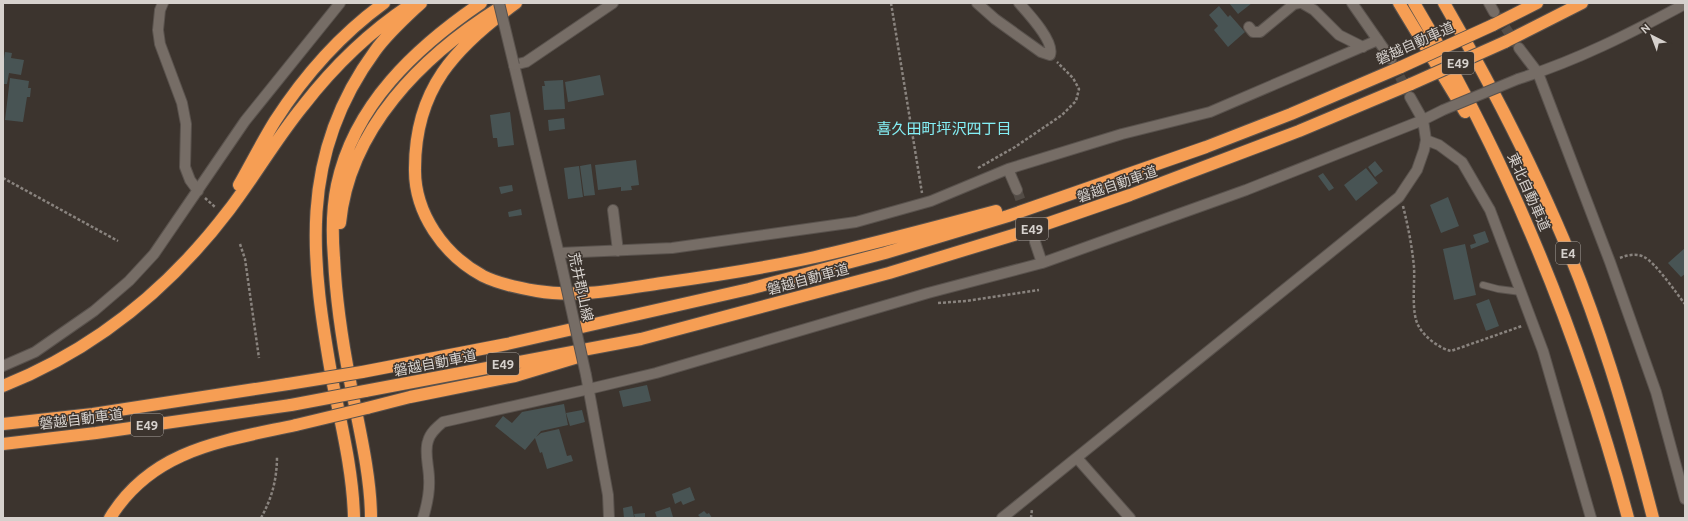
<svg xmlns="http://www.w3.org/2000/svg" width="1688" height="521" font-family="Ubuntu,'Noto Sans JP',sans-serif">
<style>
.building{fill:#485454}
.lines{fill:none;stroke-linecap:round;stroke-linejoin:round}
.minor-tunnel{stroke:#534c46;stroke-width:10;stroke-dasharray:10 5;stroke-linecap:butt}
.service-casing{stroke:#59524d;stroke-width:8}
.minor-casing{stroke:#59524d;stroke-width:12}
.secondary-casing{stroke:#59524d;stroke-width:12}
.motorway-casing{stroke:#59524d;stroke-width:14}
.path{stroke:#89837e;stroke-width:2.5;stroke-dasharray:3 2;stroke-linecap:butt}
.service{stroke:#766d66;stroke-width:6}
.minor{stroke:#766d66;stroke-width:10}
.secondary{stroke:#766d66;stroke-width:10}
.motorway{stroke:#f69e54;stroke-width:12}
.minor-bridge-casing{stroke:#59524d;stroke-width:12;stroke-linecap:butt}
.secondary-bridge-casing{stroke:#59524d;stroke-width:12;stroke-linecap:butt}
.motorway-bridge-casing{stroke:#59524d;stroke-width:14;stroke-linecap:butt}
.minor-bridge{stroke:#766d66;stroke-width:10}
.secondary-bridge{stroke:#766d66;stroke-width:10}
.motorway-bridge{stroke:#f69e54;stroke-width:12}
.labels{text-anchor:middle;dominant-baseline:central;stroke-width:3;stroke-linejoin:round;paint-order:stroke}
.shield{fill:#3c342e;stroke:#a8a29d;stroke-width:1}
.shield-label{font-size:13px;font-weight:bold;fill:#d6d1cd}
.street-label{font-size:14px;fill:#d6d1cd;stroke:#3c342e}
.neighbourhood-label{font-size:15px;fill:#84f0f6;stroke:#3c342e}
</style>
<rect width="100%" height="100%" fill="#3c342e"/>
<path class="building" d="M1229,3H1252L1238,14Z
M1219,6L1228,17L1230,15L1245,32L1228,47L1214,30L1218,26L1209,15Z
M5,52L12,53L11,58L24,60L21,75L9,73L7,84H3V66Z
M600,75L604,95L568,102L565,82Z
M10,78L29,81L28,88H31L30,97H27L23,122L5,120Z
M563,80L565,109L544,110L542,86H545L544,81Z
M510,112L514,145L498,147L497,138H493L490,115Z
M564,118L565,129L549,131L548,120Z
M636,160L639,185L631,186L632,190L621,191V187L598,190L595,165Z
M1375,161L1383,171L1375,177L1368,167Z
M591,164L595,195L584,196L580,166Z
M579,166L583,197L568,199L564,168Z
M1366,168L1378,183L1356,201L1344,185Z
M1323,173L1334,188L1329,191L1318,176Z
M512,185L513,191L501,194L499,187Z
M1448,197L1459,226L1441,233L1430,205Z
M521,209L522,215L509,217L508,212Z
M1485,231L1489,242L1471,249L1470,245L1476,243L1473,235Z
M1465,244L1476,295L1454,300L1443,249Z
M1685,248V274L1681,277L1668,263Z
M1489,299L1499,326L1486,331L1476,304Z
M647,385L651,401L623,407L619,391Z
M564,404L568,425L541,431L536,437L541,433L559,429L567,456L571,455L573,461L547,469L542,452L540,453L535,438L525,450L495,426L503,416L512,423L522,412Z
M582,410L585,422L570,426L566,413Z
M690,487L695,500L683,505L681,501L675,504L672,494Z
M632,506L634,517L624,518L623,508Z
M670,507L673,517L657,518L655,512Z
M704,511L707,514L709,513L712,518H701L698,515Z
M645,513V518H635L634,514Z"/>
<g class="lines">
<path class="minor-tunnel" d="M1497,15L1517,45
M1393,63L1408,93
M1017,190L1035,242"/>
<defs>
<path id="service" d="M1483,285L1498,289L1521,292"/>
<path id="minor" d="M163,3L160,10L158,30L160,44L182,103L186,124L185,167L190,180L198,191
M977,3L995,19L1041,52L1050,55C1055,42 1028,13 1019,3
M1302,3L1314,10L1339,35L1363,47
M1352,3L1391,59
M1489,3L1494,12
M1249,27L1253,32H1260L1294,4L1299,3
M1519,48L1538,73L1610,262L1656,392L1685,499
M514,65L526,62L613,3
M1518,79C1576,61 1631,33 1685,4
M1426,140L1439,145L1462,162L1490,210L1543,351L1591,518
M1008,169L1017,190
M613,210L618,251
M1035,242L1042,263
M559,253L672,248L856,222L931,201L1008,169L1122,134L1210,112L1378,40
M3,366L35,352L94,311L129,281L154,254L245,121L340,3
M1077,458L1130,518
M423,518C427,505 430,492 429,478C429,467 424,452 428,441C430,433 437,427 443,422L589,389L656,373L928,293L1042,263L1246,190L1423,120L1443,110
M1002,518L1399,197L1417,170L1424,150L1426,140L1423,120L1410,97"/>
<path id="secondary" d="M514,65L562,267
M586,375L608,495L609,518"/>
<path id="motorway" d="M516,3C455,47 415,89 415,168C414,213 444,255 483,276C499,284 519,288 537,291C579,298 621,289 662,283C713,276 765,268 815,257C876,243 936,227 996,211
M1399,3L1465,112
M1414,3C1510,164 1580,337 1628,518
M1444,3C1485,74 1523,146 1556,222C1598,317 1627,417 1653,518
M1493,25L1537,3
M1505,42L1582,3
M239,185C251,164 262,142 275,121C304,76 340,35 384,3
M340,223C349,129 422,56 499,8
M362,372L507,344L749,289L885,253L1008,216L1206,147L1291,114L1401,67
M3,386C96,349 169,289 229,210C255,176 276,139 303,106C334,66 370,31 413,3
M365,391L641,339L889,273L1020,233L1130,195L1299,131L1411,84
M367,408L410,397L515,376L578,357
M3,424L93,414L288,384
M3,444L96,433L291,405
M110,518C152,449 223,441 296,425
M354,518C353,473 342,428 333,384C311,262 297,157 375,51C388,33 405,18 421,3
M371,518C371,475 358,423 350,381C342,340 336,300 334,258C332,234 332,209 337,185C354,105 415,48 481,3"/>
</defs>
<use href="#service" class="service-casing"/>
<use href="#minor" class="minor-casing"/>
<use href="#secondary" class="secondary-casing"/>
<use href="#motorway" class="motorway-casing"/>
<path class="path" d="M891,3L922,193
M978,168L1015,147L1062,115L1076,101L1079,89L1073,78L1057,62
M3,178L118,241
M205,198L215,207
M1403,206C1408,226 1412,246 1414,267C1415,283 1411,311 1418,325C1424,337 1439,348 1451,351L1522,326
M240,244L245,259L259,358
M1620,258C1627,255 1637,253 1644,257C1655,262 1677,294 1685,304
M938,303L966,301L1039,290
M261,518C272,498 277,479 277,456
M1031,518L1032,509"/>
<use href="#service" class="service"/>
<use href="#minor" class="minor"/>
<use href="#secondary" class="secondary"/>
<use href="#motorway" class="motorway"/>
<defs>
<path id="minor-bridge" d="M1443,110L1518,79"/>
<path id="secondary-bridge" d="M499,3L514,65
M562,267L586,375"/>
<path id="motorway-bridge" d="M1401,67L1493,25
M1411,84L1505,42
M288,384L362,372
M291,405L365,391
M296,425L367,408"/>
</defs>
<use href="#minor-bridge" class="minor-bridge-casing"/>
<use href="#secondary-bridge" class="secondary-bridge-casing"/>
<use href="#motorway-bridge" class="motorway-bridge-casing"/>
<use href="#minor-bridge" class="minor-bridge"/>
<use href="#secondary-bridge" class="secondary-bridge"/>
<use href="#motorway-bridge" class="motorway-bridge"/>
</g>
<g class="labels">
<g class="shield">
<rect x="1442" y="52" width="32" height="22" rx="3"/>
<rect x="1016" y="218" width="32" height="22" rx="3"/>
<rect x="1556" y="242" width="24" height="22" rx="3"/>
<rect x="487" y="353" width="32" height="22" rx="3"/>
<rect x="131" y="414" width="32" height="22" rx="3"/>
</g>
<g class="shield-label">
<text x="1458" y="63">E49</text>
<text x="1032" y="229">E49</text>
<text x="1568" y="253">E4</text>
<text x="503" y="364">E49</text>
<text x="147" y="425">E49</text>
</g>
<g class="street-label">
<text transform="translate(1415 43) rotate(-24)">磐越自動車道</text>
<text transform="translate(1117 184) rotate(-19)">磐越自動車道</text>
<text transform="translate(1529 192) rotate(66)">東北自動車道</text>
<text transform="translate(808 279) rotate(-15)">磐越自動車道</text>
<text transform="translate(581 287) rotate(78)">荒井郡山線</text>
<text transform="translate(435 363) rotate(-11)">磐越自動車道</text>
<text transform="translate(81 419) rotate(-7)">磐越自動車道</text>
</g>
<g class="neighbourhood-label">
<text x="944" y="128">喜久田町坪沢四丁目</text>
</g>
</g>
<rect width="1688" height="521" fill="none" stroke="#d6d1cd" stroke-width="8"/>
<g transform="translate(1652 36) rotate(318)" stroke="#3c342e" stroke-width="3" paint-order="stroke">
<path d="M0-3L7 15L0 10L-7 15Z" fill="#d6d1cd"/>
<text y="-6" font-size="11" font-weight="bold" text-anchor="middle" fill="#d6d1cd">N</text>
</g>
</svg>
